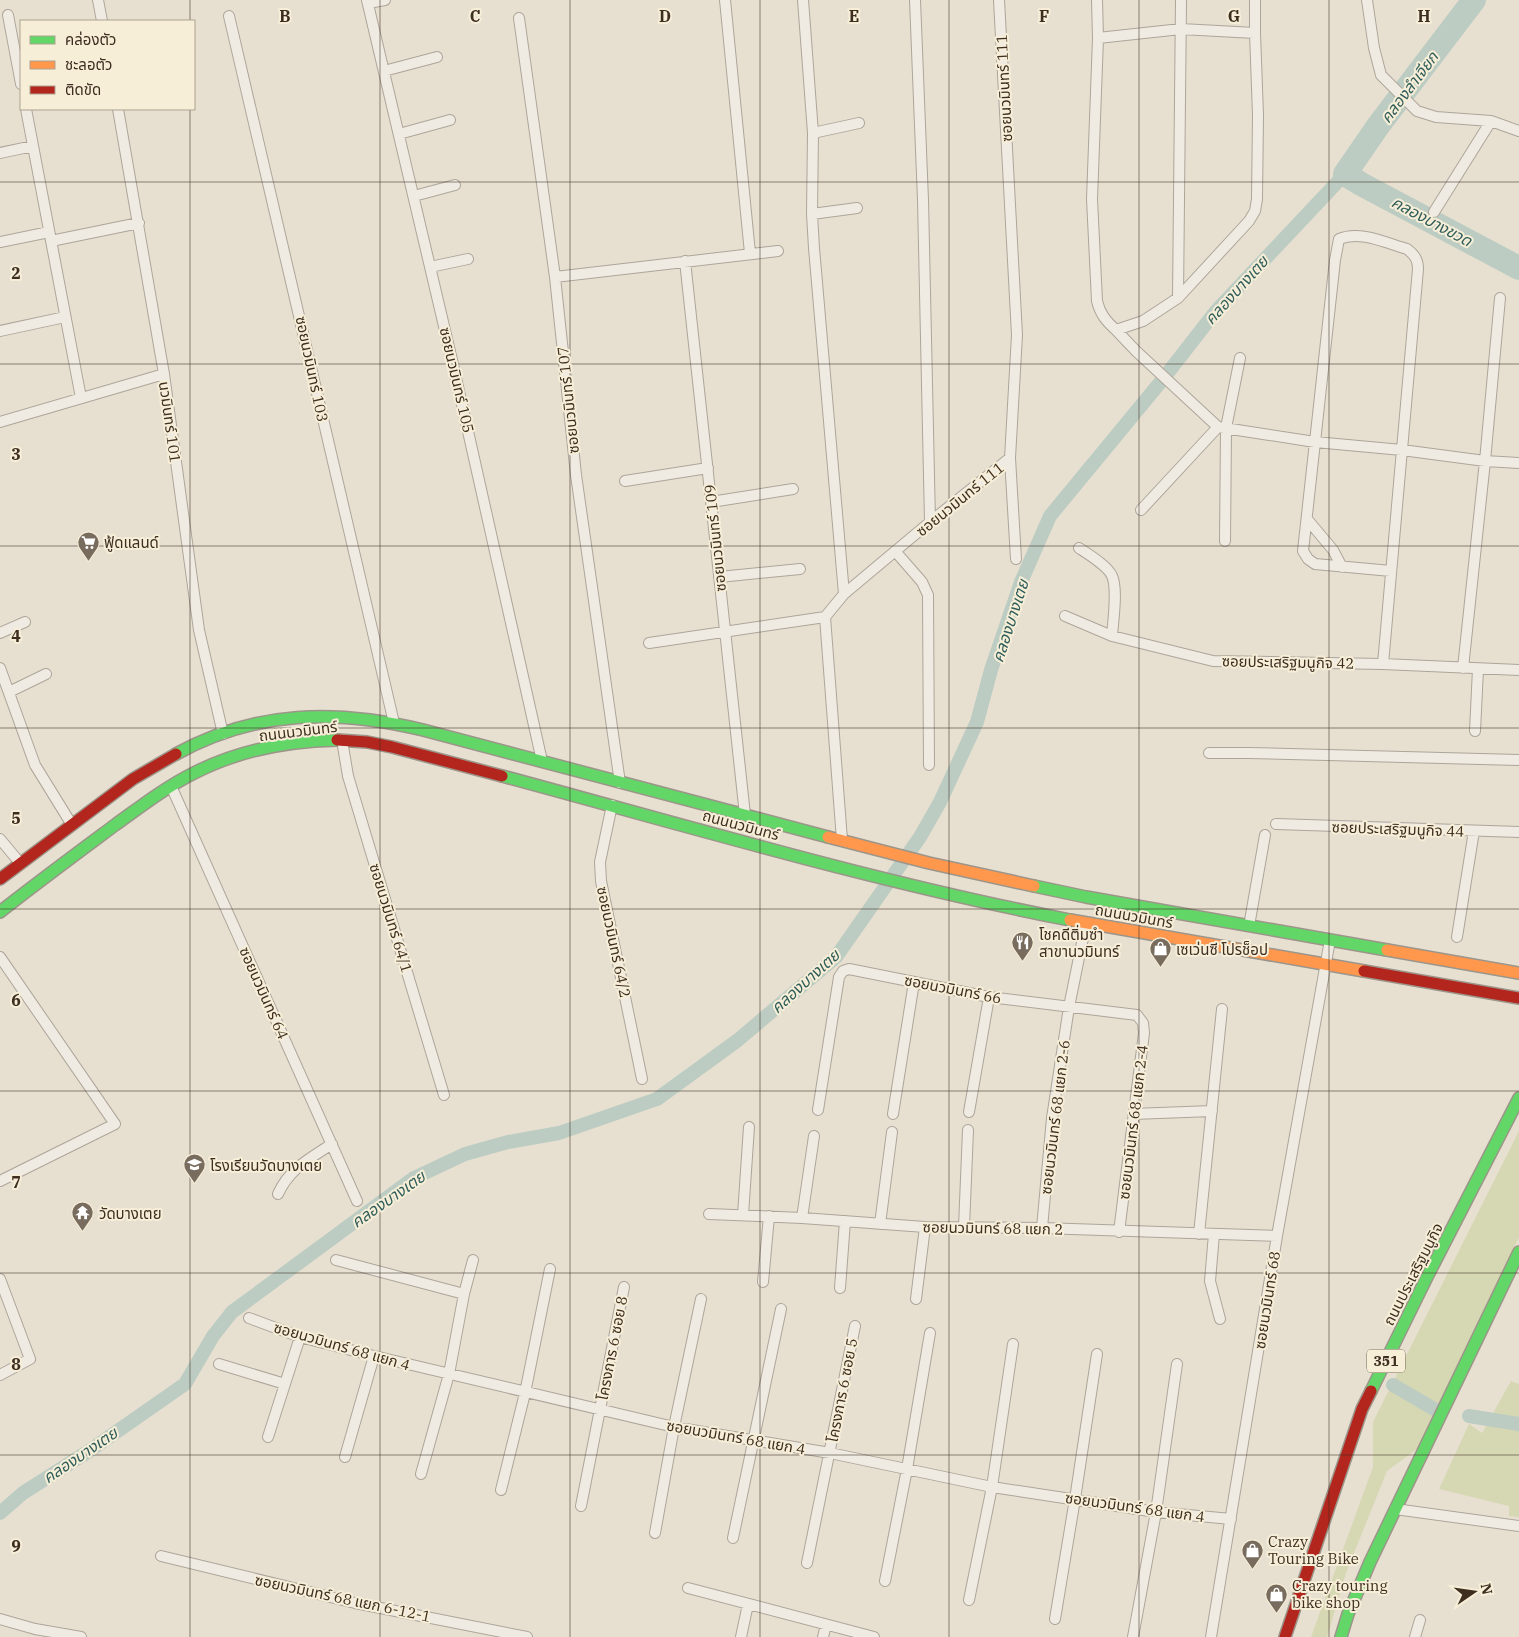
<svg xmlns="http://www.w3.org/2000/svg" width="1519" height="1637" font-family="'IBM Plex Serif','Noto Sans Thai',serif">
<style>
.green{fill:#d6d7b3}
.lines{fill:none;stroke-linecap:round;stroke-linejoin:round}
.canal{stroke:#bcccc2;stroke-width:14}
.river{stroke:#bcccc2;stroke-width:24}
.street-casing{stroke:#ada599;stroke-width:12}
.fast-casing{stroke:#9c958a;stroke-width:14}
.slow-casing{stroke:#9c958a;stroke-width:14}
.jam-casing{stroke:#9c958a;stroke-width:14}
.street{stroke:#efebe3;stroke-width:10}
.fast{stroke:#63d668;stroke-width:11}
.slow{stroke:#ff974d;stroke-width:11}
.jam{stroke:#b3261e;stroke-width:11}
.grid{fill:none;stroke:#3d2e20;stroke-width:1;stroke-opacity:0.55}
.labels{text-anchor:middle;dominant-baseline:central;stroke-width:4;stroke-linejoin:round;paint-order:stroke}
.shield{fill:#f7eed8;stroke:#756857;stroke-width:1}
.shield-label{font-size:14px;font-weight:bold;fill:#3d2e20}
.street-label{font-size:15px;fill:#3d2e20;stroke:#f7eed8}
.poi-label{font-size:15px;fill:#3d2e20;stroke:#f7eed8;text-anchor:start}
.water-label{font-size:16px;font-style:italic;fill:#2f5d5a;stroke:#f7eed8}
.grid-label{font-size:16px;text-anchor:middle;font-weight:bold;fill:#3d2e20;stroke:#f7eed8;stroke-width:4;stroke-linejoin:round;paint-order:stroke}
</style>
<rect width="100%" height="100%" fill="#e7e0d1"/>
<path class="green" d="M1519,1131V1237L1421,1446L1387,1471L1346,1573L1327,1637H1311L1373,1467V1422Z
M1511,1381L1519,1384V1517L1509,1516V1506L1439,1489L1469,1424L1482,1433Z"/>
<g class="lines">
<path class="canal" d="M1393,1385L1434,1409
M1469,1416L1519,1424
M0,1513L23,1493L89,1451L185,1384L213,1336L232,1312L414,1178L465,1154L508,1142L559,1133L657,1099L738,1040L836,957L920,837L940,802L977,722L991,670L1021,582L1050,516L1163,379L1216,311L1345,174"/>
<path class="river" d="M1474,0L1378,126L1345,174L1361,184L1519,268"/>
<defs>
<path id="street" d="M98,0L102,21
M367,0L452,360L542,761
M725,0L750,253
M803,0L813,133L812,214L814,248L844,594
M915,0L923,200L930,522
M999,0L1017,335L1010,458L1016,559
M1097,0L1098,38L1092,199L1097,301C1100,314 1106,321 1116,330L1143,321L1178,298L1249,221L1255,211L1257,199L1258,115L1255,33V0
M1367,0L1374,48L1381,75L1417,111L1436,117L1491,121L1519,131
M368,3L385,0
M8,15L21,84
M229,16C286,251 339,487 394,723
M519,18L555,277L576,475L620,783
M1098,38L1181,29L1255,33
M384,71L437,57
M26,109L81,398
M118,109L164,374L199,630L223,734
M813,133L859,123
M399,134L450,120
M0,153L33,146
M414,196L455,185
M1434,212L1491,121
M812,214L857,208
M51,241L139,223
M0,242L49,232
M685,261L745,815
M430,267L468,259
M555,277L778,251
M1178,298L1181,0
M1116,330L1136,351L1218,427L1315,442L1402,450L1485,461L1519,463
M0,331L65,317
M0,422L164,374
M625,481L708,468
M711,502L793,489
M1141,510L1218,427
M1307,519L1333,550L1342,567
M1225,541L1226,428L1240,358
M1079,548C1088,554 1108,566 1112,576C1118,589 1113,621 1112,636
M895,551L922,582L928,595L929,765
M719,577L800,569
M1065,616L1112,636L1213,661L1383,664L1519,670
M0,633L25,622
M649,643L825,617
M1383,664L1418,269C1418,260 1415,255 1407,249C1386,243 1360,230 1339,239L1335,260L1303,551L1308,559L1315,564L1391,571
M0,668L35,765L72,825
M1463,668L1485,461L1500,298
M9,692L46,674
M1475,731L1478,669
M342,740L348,776L444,1095
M1209,753H1248L1519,760
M171,786L357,1201
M612,805L600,862L601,881L642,1079
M1276,824L1519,832
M0,839L20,863
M842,840L825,617L844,594L930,522L1010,458
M1249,926L1265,835
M1457,937L1474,831
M0,957L115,1124L0,1181
M818,1110L839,977L843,971L849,969L989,997L1137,1015L1143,1023L1144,1033L1119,1232
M969,1112L989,997
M893,1114L914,982
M1133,1114L1212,1111
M278,1194C289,1169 309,1159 332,1144
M709,1214L802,1218L925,1227L1042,1228L1277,1236
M743,1215L749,1127
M802,1218L814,1136
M880,1224L892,1132
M964,1227L968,1130
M1042,1228L1052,1118L1069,1007L1086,923
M1199,1234L1222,1009
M1214,1234L1210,1281L1220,1319
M336,1260L464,1294
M0,1279L30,1359L0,1375
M763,1282L769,1216
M840,1288L845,1221
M916,1299L925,1227
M249,1318L300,1337L374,1356L674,1427L830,1453L992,1487L1156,1512L1231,1519
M219,1364L285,1384
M268,1437L300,1337
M345,1457L374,1356
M421,1474L449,1374L464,1294L473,1260
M501,1490L525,1393L550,1269
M581,1506L624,1287
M1395,1509L1519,1526
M655,1533L674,1427L701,1299
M733,1538L781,1309
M161,1556L355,1603L527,1637
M807,1563L855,1326
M885,1581L907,1469L930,1333
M688,1588L874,1637
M969,1600L992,1487L1013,1344
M0,1619L35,1629L81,1637
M1055,1619L1075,1499L1097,1354
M741,1637L748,1604
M823,1637L826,1625
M1133,1637L1156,1512L1177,1364
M1211,1637L1277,1236L1330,940
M1415,1637L1420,1620"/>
<path id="fast" d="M176,754C256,710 336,709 423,730L828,837
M502,776C691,827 879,883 1070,920
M1034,886L1086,897L1387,950
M0,912C38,882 76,854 115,825C140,807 166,787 194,773C237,751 288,741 337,740
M1371,1391L1427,1277L1519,1098
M1341,1637L1348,1614L1370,1562L1519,1252"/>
<path id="slow" d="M828,837L929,863L1034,886
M1070,920L1364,971
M1387,950L1519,973"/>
<path id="jam" d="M337,740L367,742L392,747L502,776
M0,879L133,779L176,754
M1364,971L1519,998
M1285,1637L1362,1409L1371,1391"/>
</defs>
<use href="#street" class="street-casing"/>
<use href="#fast" class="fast-casing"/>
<use href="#slow" class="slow-casing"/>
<use href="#jam" class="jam-casing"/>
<use href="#street" class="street"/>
<use href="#fast" class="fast"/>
<use href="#slow" class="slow"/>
<use href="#jam" class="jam"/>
</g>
<path class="grid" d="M190,0V21M380,0V1637M570,0V1637M760,0V1637M949,0V1637M1139,0V1637M1329,0V1637M190,109V1637M0,182H1519M0,364H1519M0,546H1519M0,728H1519M0,909H1519M0,1091H1519M0,1273H1519M0,1455H1519"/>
<defs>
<symbol id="supermarket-pin" viewBox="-11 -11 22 30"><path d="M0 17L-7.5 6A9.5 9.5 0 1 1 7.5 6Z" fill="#786c5e" stroke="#f7eed8"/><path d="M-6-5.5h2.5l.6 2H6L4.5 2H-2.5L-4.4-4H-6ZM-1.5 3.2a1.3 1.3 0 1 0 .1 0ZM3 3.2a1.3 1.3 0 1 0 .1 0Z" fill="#fff"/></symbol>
<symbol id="restaurant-pin" viewBox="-11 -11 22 30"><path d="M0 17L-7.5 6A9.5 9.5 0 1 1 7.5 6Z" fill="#786c5e" stroke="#f7eed8"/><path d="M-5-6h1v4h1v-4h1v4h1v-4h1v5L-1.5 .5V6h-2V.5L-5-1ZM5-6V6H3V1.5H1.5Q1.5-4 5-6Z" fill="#fff"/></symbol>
<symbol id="shop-pin" viewBox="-11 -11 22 30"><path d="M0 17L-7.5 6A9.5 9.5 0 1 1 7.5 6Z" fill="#786c5e" stroke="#f7eed8"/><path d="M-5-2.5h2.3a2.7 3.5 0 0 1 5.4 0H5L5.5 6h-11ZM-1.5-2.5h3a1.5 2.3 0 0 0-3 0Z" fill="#fff"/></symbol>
<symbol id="school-pin" viewBox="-11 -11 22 30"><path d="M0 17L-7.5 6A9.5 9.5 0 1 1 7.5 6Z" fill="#786c5e" stroke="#f7eed8"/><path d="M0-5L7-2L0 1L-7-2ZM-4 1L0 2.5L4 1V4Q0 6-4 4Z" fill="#fff"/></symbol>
<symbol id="temple-pin" viewBox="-11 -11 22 30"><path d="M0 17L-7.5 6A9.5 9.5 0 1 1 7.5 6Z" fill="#786c5e" stroke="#f7eed8"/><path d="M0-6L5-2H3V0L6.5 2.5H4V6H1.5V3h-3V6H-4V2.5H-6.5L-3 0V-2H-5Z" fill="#fff"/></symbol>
</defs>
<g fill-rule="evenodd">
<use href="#supermarket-pin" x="76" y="530" width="25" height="34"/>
<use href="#restaurant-pin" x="1010" y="930" width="25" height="34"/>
<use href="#shop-pin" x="1148" y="936" width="25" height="34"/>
<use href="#school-pin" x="182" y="1152" width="25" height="34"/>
<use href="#temple-pin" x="70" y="1200" width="25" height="34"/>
<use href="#shop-pin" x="1240" y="1538" width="25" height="34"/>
<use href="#shop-pin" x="1264" y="1582" width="25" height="34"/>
</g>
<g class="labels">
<rect class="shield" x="1367" y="1349.5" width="38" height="23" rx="4"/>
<g class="shield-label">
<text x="1386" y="1361">351</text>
</g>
<g class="street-label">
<text transform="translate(1004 88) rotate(-93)">ซอยนวมินทร์ 111</text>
<text transform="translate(312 369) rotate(78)">ซอยนวมินทร์ 103</text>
<text transform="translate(457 380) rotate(77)">ซอยนวมินทร์ 105</text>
<text transform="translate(568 400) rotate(-96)">ซอยนวมินทร์ 107</text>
<text transform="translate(170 422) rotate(82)">นวมินทร์ 101</text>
<text transform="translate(960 499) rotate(-39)">ซอยนวมินทร์ 111</text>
<text transform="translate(715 538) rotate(-96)">ซอยนวมินทร์ 109</text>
<text transform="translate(1288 662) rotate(1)">ซอยประเสริฐมนูกิจ 42</text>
<text transform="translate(298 731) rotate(-7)">ถนนนวมินทร์</text>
<text transform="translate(741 825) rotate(15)">ถนนนวมินทร์</text>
<text transform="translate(1398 829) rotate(2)">ซอยประเสริฐมนูกิจ 44</text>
<text transform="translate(1134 916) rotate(10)">ถนนนวมินทร์</text>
<text transform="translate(391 918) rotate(73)">ซอยนวมินทร์ 64/1</text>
<text transform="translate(614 942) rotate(78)">ซอยนวมินทร์ 64/2</text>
<text transform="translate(953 989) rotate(11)">ซอยนวมินทร์ 66</text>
<text transform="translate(264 993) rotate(66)">ซอยนวมินทร์ 64</text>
<text transform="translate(1055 1117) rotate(-83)">ซอยนวมินทร์ 68 แยก 2-6</text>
<text transform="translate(1133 1122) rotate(-83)">ซอยนวมินทร์ 68 แยก 2-4</text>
<text transform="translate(993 1228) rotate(1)">ซอยนวมินทร์ 68 แยก 2</text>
<text transform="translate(1413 1274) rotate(-63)">ถนนประเสริฐมนูกิจ</text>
<text transform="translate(1267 1300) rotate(-81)">ซอยนวมินทร์ 68</text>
<text transform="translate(342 1346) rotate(16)">ซอยนวมินทร์ 68 แยก 4</text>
<text transform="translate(612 1348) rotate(-79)">โครงการ 6 ซอย 8</text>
<text transform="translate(842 1390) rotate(-79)">โครงการ 6 ซอย 5</text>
<text transform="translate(736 1437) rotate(10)">ซอยนวมินทร์ 68 แยก 4</text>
<text transform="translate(1135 1507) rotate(8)">ซอยนวมินทร์ 68 แยก 4</text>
<text transform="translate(343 1598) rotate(12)">ซอยนวมินทร์ 68 แยก 6-12-1</text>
</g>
<g class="poi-label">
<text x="104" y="542">ฟู้ดแลนด์</text>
<text x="1039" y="934">โชคดีติ่มซำ<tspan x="1039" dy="17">สาขานวมินทร์</tspan></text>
<text x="1176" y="949">เซเว่นซี โปรช็อป</text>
<text x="210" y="1165">โรงเรียนวัดบางเตย</text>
<text x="99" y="1213">วัดบางเตย</text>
<text x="1268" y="1541">Crazy<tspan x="1268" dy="17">Touring Bike</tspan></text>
<text x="1292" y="1585">Crazy touring<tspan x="1292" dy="17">bike shop</tspan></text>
</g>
<g class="water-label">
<text transform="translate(1409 87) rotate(-53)">คลองลำเจียก</text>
<text transform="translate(1432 221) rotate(28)">คลองบางขวด</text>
<text transform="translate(1236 290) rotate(-48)">คลองบางเตย</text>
<text transform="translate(1010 621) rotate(-72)">คลองบางเตย</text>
<text transform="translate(805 981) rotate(-42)">คลองบางเตย</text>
<text transform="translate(388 1199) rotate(-35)">คลองบางเตย</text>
<text transform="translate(80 1455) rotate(-34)">คลองบางเตย</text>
</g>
</g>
<g class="grid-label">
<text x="285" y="22">B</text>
<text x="475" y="22">C</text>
<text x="665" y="22">D</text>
<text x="854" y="22">E</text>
<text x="1044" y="22">F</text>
<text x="1234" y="22">G</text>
<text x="1424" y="22">H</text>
<text x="16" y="279">2</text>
<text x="16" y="460">3</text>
<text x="16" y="642">4</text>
<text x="16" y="824">5</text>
<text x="16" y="1006">6</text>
<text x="16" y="1188">7</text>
<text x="16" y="1370">8</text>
<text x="16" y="1552">9</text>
</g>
<rect x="20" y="20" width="175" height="90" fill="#f7eed8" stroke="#ada18e"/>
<rect x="30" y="36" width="25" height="8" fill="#63d668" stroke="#ada18e"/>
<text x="65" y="45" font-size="15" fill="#3d2e20">คล่องตัว</text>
<rect x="30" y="61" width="25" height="8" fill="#ff974d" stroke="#ada18e"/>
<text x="65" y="70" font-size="15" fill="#3d2e20">ชะลอตัว</text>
<rect x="30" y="86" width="25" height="8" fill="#b3261e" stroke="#ada18e"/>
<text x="65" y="95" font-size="15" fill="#3d2e20">ติดขัด</text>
<g transform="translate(1474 1592) rotate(77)" stroke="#f7eed8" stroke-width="4" paint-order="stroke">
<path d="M0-4L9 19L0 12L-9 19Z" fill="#3d2e20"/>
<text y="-8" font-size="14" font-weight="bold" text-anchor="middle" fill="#3d2e20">N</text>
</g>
</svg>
